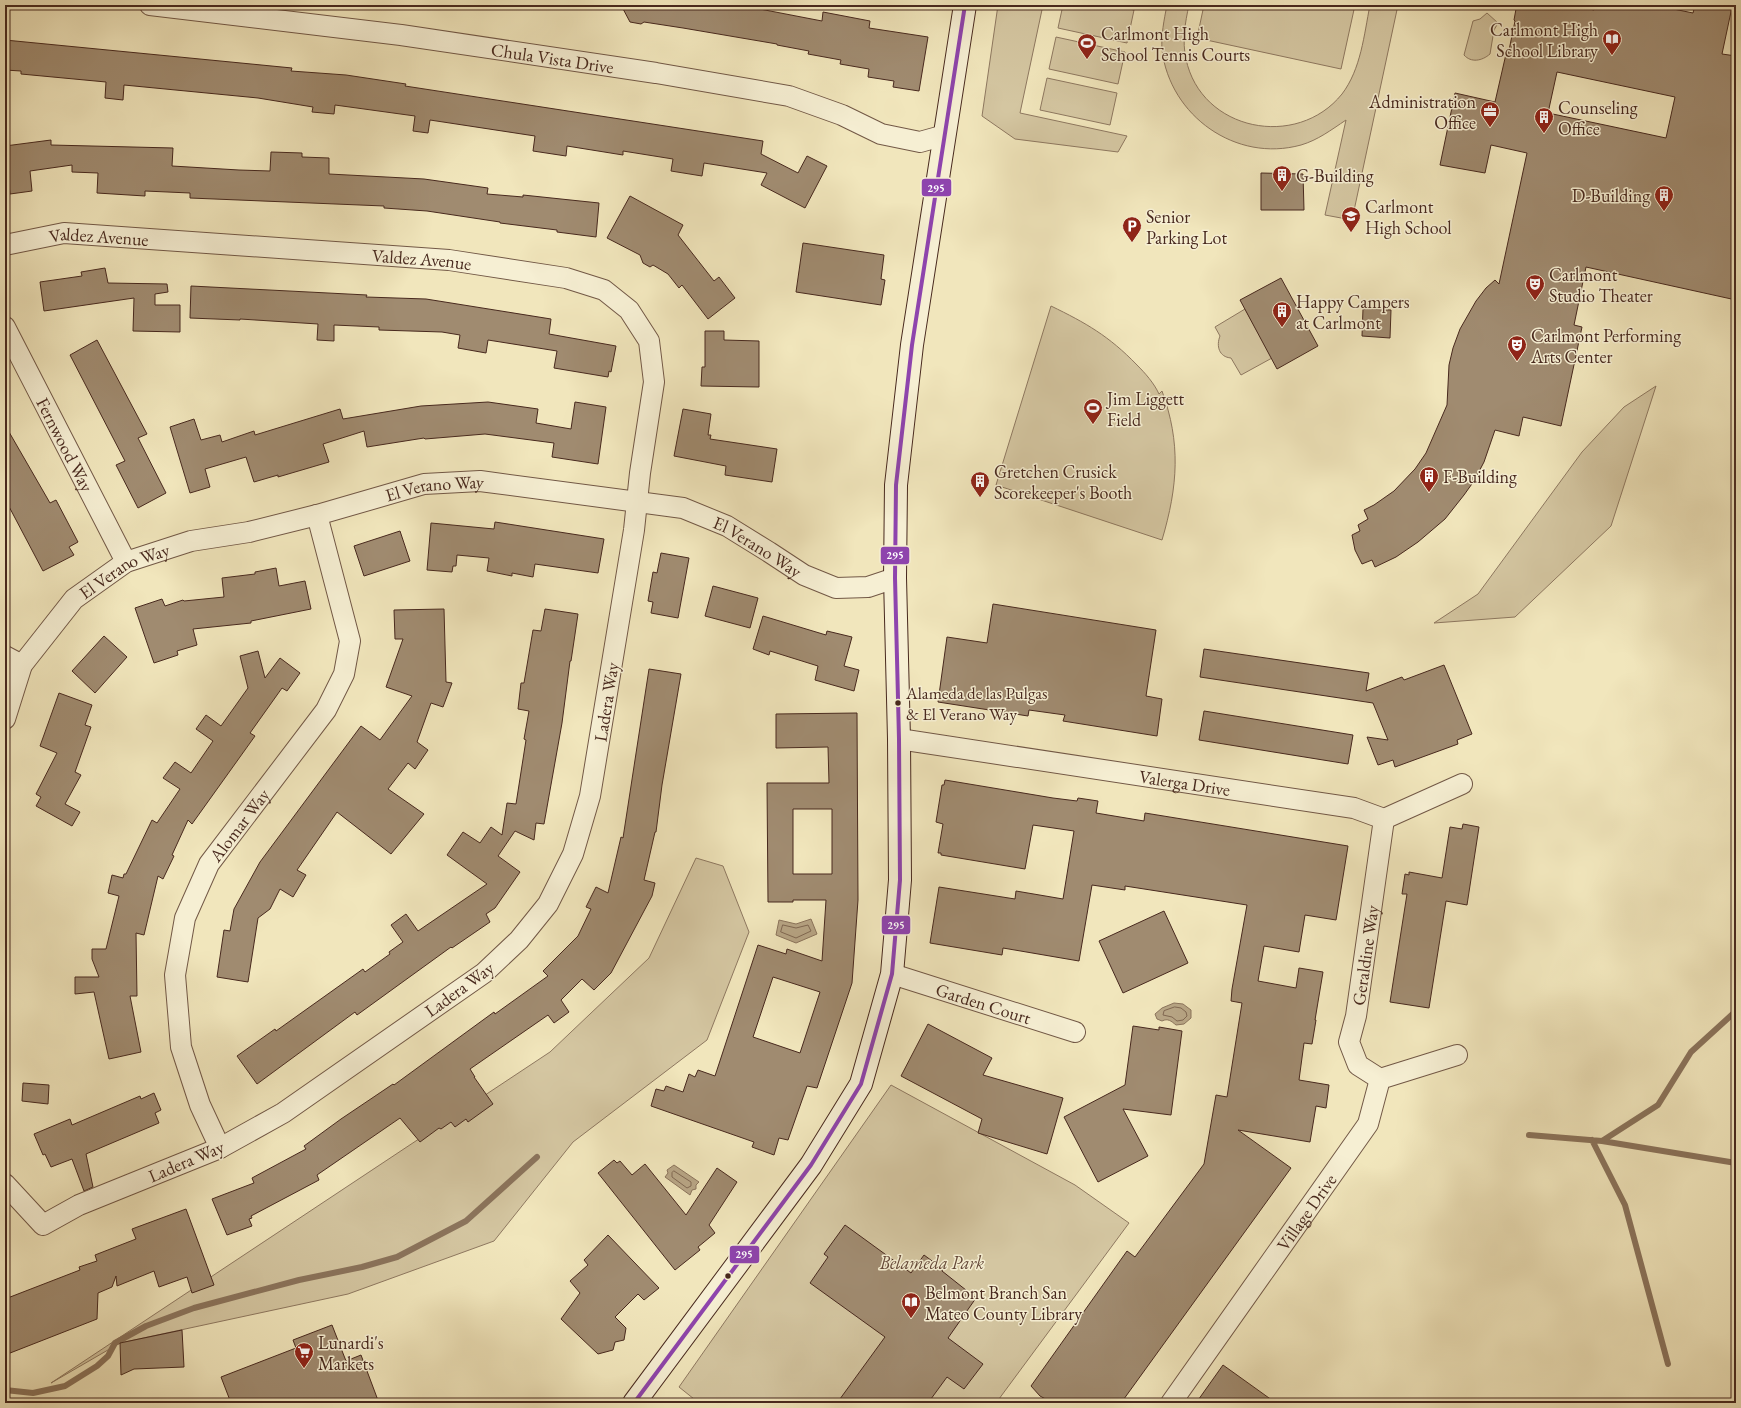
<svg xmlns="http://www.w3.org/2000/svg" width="1741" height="1408" font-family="'EB Garamond',serif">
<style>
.green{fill:#d4c6a1;stroke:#8e7860}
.water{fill:#b8a686;stroke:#8b745c}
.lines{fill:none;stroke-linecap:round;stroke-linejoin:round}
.shore{stroke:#806852;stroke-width:1}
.stream{stroke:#8b745c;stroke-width:6}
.building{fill:#a08b70;stroke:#48291e;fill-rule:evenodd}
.minor-casing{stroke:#725846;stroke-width:22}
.secondary-casing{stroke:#48291e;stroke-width:24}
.minor{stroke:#f6efd3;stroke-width:20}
.secondary{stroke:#f6efd3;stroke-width:22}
.bus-1-casing{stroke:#f6efd3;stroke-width:7}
.bus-1{stroke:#8e44ad;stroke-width:4}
.bus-dot{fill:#48291e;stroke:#f6efd3;stroke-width:1.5}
.labels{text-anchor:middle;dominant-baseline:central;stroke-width:3;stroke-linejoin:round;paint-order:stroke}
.bus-label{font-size:17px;fill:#48291e;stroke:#f6efd3;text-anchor:start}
.poi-label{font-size:18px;fill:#48291e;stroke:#f6efd3;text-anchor:start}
.street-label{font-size:18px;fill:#48291e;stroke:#f6efd3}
.park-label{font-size:18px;font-style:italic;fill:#644838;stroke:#f6efd3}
.line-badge{stroke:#f6efd3;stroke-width:1.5}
.badge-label{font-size:11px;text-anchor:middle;font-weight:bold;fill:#fff}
</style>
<rect width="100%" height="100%" fill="#f1e6bc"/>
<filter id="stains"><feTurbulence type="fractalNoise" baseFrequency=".005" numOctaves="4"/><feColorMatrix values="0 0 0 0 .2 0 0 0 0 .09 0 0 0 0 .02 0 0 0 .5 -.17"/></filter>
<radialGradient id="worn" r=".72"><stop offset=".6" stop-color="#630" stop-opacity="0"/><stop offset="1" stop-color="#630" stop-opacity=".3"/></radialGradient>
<path class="green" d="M998,5H1043L1020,113L1127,136L1118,152L1015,139L982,116Z
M1063,5H1109L1134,10L1127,43L1058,28Z
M1167,5H1189C1185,23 1182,41 1186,59C1201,131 1297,150 1342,94C1361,69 1364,35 1370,5H1398L1352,220L1325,215L1346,120C1331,130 1318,140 1301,145C1236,163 1170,116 1162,50C1161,35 1164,20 1167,5Z
M1204,5H1355L1341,69L1197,38Z
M1487,13L1498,23L1494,30L1490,54C1482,61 1471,63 1464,55L1473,21L1480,19Z
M1056,37L1125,52L1118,84L1049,69Z
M1047,78L1117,93L1110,125L1040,110Z
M1051,306C1086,323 1109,336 1137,365C1145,373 1154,383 1159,394L1162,391C1181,443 1178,486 1162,540L996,485Z
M1245,309L1272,358L1241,375L1231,358C1219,357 1216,346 1220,336L1215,327Z
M1656,386L1611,526L1515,617L1434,623L1478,594L1582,452L1624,407Z
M696,858L723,866L749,932L707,1040L573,1142L494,1241L348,1294L120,1343L51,1383L550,1052L649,958Z
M891,1085L1075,1185L1129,1223L996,1403H699L679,1387Z"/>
<path class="water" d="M811,919L817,934L796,943L776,935L779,920L796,924Z
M1174,1003L1183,1004L1191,1010V1018L1184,1024L1176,1025C1171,1021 1168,1018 1162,1021L1157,1019L1155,1014L1162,1008Z
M674,1165L699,1182L696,1185V1189L692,1190L690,1195L665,1177L668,1173L667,1170Z"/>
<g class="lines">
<path class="shore" d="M783,925L796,928L808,925L811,931L796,938L781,932Z
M1175,1007L1181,1008L1186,1012L1187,1016L1183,1020L1177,1021L1172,1017L1163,1015L1164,1011Z
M674,1171L691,1182V1186L687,1188L672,1177V1173Z"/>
<path class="stream" d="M1529,1135L1602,1141L1658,1105L1691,1052L1736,1011
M1592,1140L1625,1205L1668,1364
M1602,1141L1736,1163
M5,1390L33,1393L65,1386L97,1366L108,1356L115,1343L146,1326L194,1308L299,1280L362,1267L397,1257L466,1221L537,1157"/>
</g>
<path class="building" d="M621,5H739L822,21L823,12L870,21L869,28L928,37L919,91L893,87L894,81L868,77L869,69L840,64L841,60L808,54L809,51L777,45V44L683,28L644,22L641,24L630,22Z
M1524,5H1571L1594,10L1595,5H1654L1693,13L1695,5H1721L1732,7L1722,54L1736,56V300L1586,267L1574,325L1582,327L1561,426L1523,417L1519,436L1495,430L1484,462L1474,481L1464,495L1445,519L1418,542L1396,557L1375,567L1372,560L1362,564L1355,550L1352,535L1360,531L1358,525L1368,519L1364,510L1374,505L1394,491L1415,469L1426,453L1447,405L1449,365L1453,348L1460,329L1476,301L1486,288L1495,280L1499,284L1527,153L1491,145L1485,173L1440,165L1455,93L1495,102L1506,54L1508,55L1515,21L1514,20L1516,9ZM1557,72L1675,97L1666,138L1548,113Z
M5,40L292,68L291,71L346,75L406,84L405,86L763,141L761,154L798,173L807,156L827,166L805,208L761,185L767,173L704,163L702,176L671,171L673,159L623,151V155L567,146L566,156L533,151L535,136L430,120L428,133L413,131L415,116L335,105L334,114L312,112L313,107L258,98L124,85L123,100L105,98L106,82L21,74V71L5,70Z
M51,140V145L173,148L172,166L239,170L270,171L271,152L302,153V157L329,158V174L424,179L488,188L487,194L523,197V195L599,203L596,237L557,232V230L500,223V222L427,211L384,208V206L190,198V193L145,191V196L97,193L98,173L72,172V165L30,171L32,191L10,194L5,146Z
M1261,173L1303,174L1304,210H1261Z
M630,196L683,225L678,235L714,281L719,277L735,298L708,319L682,285L679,288L668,274L653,265L650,267L643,263L640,255L607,238Z
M803,243L884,255L881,279L885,280L881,305L796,292Z
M105,268L108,283L167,284L168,292L155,294V305H180V332L133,331L134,298L44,311L40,282L82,276L81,272Z
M1281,278L1318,346L1277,369L1240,300Z
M191,286L367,295L366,297L426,299L551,319L549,334L616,346L611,372L609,371L608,377L554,368L557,351L488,340L486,353L458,348L460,335L442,332L379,330V327L334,325V341L317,340L318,324L240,319V320L190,318Z
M1363,309L1391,310L1390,338L1362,336Z
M705,331H724V340L759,341V387L701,386L702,367H705Z
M97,340L147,434L138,438L166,493L138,508L116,465L125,461L70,355Z
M488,402L538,409L536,423L571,429L575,402L606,407L598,464L552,457L554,443L485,434L425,439L424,438L367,447L364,431L323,444L329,462L278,477V475L254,482L246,457L205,469L210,487L190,493L170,427L194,419L201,440L220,435L222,442L254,431L255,435L340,409L343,419L421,406Z
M683,409L711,414L708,435H711L710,439L777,449L772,482L725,475L726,466L674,456Z
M5,425L50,503L56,500L78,542L69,547L74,555L43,571L5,499Z
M495,522L604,539L598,573L535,564L533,577L512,573V576L487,571L489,558L457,555L456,566H453L452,572L427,570L431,523L494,529Z
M400,531L410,561L364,576L354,546Z
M661,553L689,558L678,618L651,613L653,602L648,601L653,572L657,573Z
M276,568L279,586L305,581L311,609L251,621V623L193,629L197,645L177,651L178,655L154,663L135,608L162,599L165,606L183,600L184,601L224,597L222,578L255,574V572Z
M713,586L758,598L750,628L705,616Z
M993,604L1156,630L1146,696L1162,699L1157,736L1063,721L1065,715L1029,710L1028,716L938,702L947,637L987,643Z
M444,609L446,682L452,683L443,707L431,703L417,742L428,750L415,769L408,763L388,789L424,814L391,854L337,812L297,870L306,875L293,897L280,889L270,909L258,918L248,982L217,977L224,930L230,931L234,909L260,862L361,726L380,740L412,696L386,687L403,639H395L394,610Z
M545,609L578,614L571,661H570L562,723L544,824L536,823L534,840L515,831L498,856L520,872L495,908L486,914L490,922L452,948L451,947L357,1015L355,1012L257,1084L237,1056L275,1029L276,1031L363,969L365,972L390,954L389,952L403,942L391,925L406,914L418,931L487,884L447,855L463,832L480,843L491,827L502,835L507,803L516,804L526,740L524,739L529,711L518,709L521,683H524L533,630L541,631Z
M763,616L826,635L827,631L852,637L844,666L859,670L854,691L815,680L818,666L770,651L769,655L753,649Z
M104,636L127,657L95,693L72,671Z
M1204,649L1369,673L1366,691L1402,677L1404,680L1444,665L1472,734L1457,740L1458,744L1395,767L1393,760L1378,765L1367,737L1388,740L1373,703L1200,677Z
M258,651L265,678L280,658L300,673L287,691L282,688L250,733L255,736L192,824L188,820L172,855L174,856L163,879L158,876L144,935L136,933L137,996H130L141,1052L109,1059L94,992L75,994V977H99L92,959V949H106L119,896L108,893L112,875L123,878L124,874H126L152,820L157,823L180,789L163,778L175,762L191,773L213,741L196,729L206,715L221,726L248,688L240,656Z
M649,669L681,674L662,785L656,832H655L644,880L655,883L652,896L611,973L594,990L582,979L561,1000L569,1012L554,1023L548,1015L470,1069L475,1077H474L493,1104L468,1122L466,1119L455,1127L451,1122L441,1129L439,1128L420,1142L400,1118L317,1175L319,1180L251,1216L252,1218L249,1219L252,1226L227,1235L212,1199L254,1183L252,1178L306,1149L304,1146L341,1119L393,1084L394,1085L494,1012L495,1014L548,976L543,971L578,936L591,909L586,907L596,887L608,893L621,837L623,838Z
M59,693L92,705L85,725L91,727L75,772L81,775L65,804L80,812L72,826L36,806L41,797L36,794L57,753L40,746Z
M1204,711L1353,735L1348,764L1199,740Z
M857,713L858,900L852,983L817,1088L807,1086L788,1140L779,1138L774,1155L752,1147L754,1142L651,1106L656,1089L664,1091L666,1086L683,1092L689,1074L695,1077L698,1070L715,1076L758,945L786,954L787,949L822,961L826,900H793V902H768L767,783H829L828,747L776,748V714ZM793,809H832V874H793ZM773,977L820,992L800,1053L753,1037Z
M945,780L1053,798L1077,801L1078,798L1098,801L1096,813L1144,821L1145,813L1348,846L1336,920L1305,915L1299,952L1264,946L1258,981L1296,988L1299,968L1323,972L1315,1020H1316L1312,1044L1304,1043L1299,1080L1329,1085L1326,1108L1316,1106L1310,1142L1238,1130L1291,1168L1121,1403H1053L1040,1396L1031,1386L1127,1251L1135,1257L1204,1164L1216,1095L1227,1097L1242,1003L1231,1001L1232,989L1247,905L1125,886V890L1092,885L1079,961L1003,948L1002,955L930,943L939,887L1015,899L1016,891L1063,899L1074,831L1033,825L1025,869L941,855V853H938L943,824L936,822L942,785H944Z
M1463,824L1479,827L1467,905L1446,901L1429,1008L1390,1002L1407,894H1402L1405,874L1409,875V872L1442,878L1450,827L1462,829Z
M1164,911L1188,963L1123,993L1099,941Z
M928,1024L992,1058L983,1075L1063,1098L1047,1154L978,1133L982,1119L901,1076Z
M1133,1026L1159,1030V1027L1182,1031L1171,1115L1123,1109L1148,1156L1098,1182L1064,1117L1125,1085Z
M23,1083L49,1085L48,1104L22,1101Z
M154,1093L161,1110L155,1113L159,1123L86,1154L93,1187L84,1191L72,1159L51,1167L45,1154L43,1155L34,1134L70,1119L72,1125L140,1096L141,1099Z
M614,1160L617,1163L620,1161L632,1175L645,1164L686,1215L717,1168L737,1182L709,1225L715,1233L698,1247L700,1250L675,1270L598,1173Z
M186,1209L214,1285L192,1293L187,1277L159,1287L154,1271L117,1286L116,1276L112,1287L98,1293L97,1319L5,1355V1299L80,1270L79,1267L97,1261L95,1255L136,1239L132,1229Z
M845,1225L911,1273L924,1255L943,1269L942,1271L976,1298L948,1338L983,1364L964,1389L947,1377L928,1403H837L885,1337L810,1283L828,1257L824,1254Z
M608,1235L659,1288L644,1300L638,1294L615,1317L626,1328L624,1340L615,1342L613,1350L598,1354L561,1319L580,1293L570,1281L588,1265L584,1260Z
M332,1325L346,1361L361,1355L379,1403H231L221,1377L296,1348L293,1340Z
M182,1330L184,1367L134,1369L121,1375L120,1343Z
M1223,1365L1276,1403H1196Z"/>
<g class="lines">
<defs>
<g id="minor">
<path id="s1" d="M150,5L401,35L656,73L789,96L842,115L881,134L920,142L945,135"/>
<path id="s2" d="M5,245L64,233L449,260L566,278L604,290L629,310L649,341L654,382L640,473L634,530L590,796L573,854L548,904L519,940L484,973L283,1113L220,1148L79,1205L43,1225L5,1184"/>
<path id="s3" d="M5,327L126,562"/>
<path d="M5,656L22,665"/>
<path id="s4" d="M5,719L22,665L74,599L126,562L191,541L249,532L317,515L424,484L480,481L683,508L727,526L769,552L804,575L836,588L868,587L895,578"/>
<path id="s5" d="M899,739L1354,808L1384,819L1462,784"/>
<path id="s6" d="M892,974L1075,1032"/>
<path id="s7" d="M1380,1079L1358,1065L1349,1042L1356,1016L1384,819"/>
<path id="s8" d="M220,1148L200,1105L181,1047L175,975L185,918L209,864L326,710L344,674L350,641L317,515"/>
<path id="s9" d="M1171,1403L1368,1124L1380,1079L1457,1055"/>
</g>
<path id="secondary" d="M634,1403L811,1165L861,1084L892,974L900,880L899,739L895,578L896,485L912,345L965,5"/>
</defs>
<use href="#minor" class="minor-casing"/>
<use href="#secondary" class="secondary-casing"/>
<use href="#minor" class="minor"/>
<use href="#secondary" class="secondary"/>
<defs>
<path id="bus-1" d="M634,1403L811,1165L861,1084L892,974L900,880L899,739L895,578L896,485L912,345L965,5"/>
</defs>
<use href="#bus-1" class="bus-1-casing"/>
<use href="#bus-1" class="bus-1"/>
</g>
<defs>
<symbol id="library-pin" viewBox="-11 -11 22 30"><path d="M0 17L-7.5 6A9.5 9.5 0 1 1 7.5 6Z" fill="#8f2418" stroke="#f6efd3"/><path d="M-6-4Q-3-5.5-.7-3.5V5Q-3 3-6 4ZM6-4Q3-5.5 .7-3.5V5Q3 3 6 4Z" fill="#fff"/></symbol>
<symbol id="stadium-pin" viewBox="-11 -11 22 30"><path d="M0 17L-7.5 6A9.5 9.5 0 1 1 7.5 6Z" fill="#8f2418" stroke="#f6efd3"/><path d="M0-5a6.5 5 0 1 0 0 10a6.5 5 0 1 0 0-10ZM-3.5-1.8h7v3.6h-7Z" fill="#fff"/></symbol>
<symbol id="office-pin" viewBox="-11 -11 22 30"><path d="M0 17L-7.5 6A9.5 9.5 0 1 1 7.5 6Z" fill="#8f2418" stroke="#f6efd3"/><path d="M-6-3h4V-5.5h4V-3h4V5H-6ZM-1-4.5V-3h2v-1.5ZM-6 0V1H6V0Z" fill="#fff"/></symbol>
<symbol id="building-pin" viewBox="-11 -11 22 30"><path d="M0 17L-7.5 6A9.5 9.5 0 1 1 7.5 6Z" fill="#8f2418" stroke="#f6efd3"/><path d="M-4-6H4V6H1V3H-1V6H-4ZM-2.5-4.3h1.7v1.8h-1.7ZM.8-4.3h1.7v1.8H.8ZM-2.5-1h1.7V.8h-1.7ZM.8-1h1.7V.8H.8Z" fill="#fff"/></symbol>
<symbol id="school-pin" viewBox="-11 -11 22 30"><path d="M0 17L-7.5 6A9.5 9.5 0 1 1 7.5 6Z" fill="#8f2418" stroke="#f6efd3"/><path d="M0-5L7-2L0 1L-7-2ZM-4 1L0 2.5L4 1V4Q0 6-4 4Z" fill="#fff"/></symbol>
<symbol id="parking-pin" viewBox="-11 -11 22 30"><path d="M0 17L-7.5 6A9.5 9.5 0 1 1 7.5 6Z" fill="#8f2418" stroke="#f6efd3"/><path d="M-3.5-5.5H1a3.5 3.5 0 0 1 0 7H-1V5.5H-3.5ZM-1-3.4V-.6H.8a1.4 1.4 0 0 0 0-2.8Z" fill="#fff"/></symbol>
<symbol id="theatre-pin" viewBox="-11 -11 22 30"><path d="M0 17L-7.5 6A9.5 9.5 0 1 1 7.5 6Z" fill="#8f2418" stroke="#f6efd3"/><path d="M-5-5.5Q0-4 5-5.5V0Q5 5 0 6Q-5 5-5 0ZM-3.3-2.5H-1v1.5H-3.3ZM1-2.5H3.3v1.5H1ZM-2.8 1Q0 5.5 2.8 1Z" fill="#fff"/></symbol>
<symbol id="supermarket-pin" viewBox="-11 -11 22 30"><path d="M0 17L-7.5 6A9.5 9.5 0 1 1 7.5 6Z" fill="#8f2418" stroke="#f6efd3"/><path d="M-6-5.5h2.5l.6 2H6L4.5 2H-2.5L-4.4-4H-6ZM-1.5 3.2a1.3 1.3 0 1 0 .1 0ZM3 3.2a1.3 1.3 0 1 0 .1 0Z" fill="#fff"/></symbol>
</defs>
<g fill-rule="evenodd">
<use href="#library-pin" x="1601" y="28" width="22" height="30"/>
<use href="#stadium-pin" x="1076" y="32" width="22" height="30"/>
<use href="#office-pin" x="1479" y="100" width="22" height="30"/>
<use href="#building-pin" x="1533" y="106" width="22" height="30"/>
<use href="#building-pin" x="1271" y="164" width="22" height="30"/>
<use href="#building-pin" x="1653" y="184" width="22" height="30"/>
<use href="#school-pin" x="1340" y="205" width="22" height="30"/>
<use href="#parking-pin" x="1121" y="215" width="22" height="30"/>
<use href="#theatre-pin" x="1524" y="273" width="22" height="30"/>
<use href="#building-pin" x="1271" y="300" width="22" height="30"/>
<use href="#theatre-pin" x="1506" y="334" width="22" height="30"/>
<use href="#stadium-pin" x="1082" y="397" width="22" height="30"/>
<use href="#building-pin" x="1418" y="465" width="22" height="30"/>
<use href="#building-pin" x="969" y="470" width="22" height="30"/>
<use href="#library-pin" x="900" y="1291" width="22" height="30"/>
<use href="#supermarket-pin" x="293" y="1341" width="22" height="30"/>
</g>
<g class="bus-dot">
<circle cx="898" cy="703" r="3.5"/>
<circle cx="728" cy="1276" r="3.5"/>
</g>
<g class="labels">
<g class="bus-label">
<text x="906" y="693">Alameda de las Pulgas<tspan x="906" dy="21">&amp; El Verano Way</tspan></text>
</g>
<g class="poi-label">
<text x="1598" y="29" text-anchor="end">Carlmont High<tspan x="1598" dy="21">School Library</tspan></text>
<text x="1101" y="33">Carlmont High<tspan x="1101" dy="21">School Tennis Courts</tspan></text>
<text x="1476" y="101" text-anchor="end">Administration<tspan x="1476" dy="21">Office</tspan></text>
<text x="1558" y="107">Counseling<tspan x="1558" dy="21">Office</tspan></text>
<text x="1296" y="175">G-Building</text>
<text x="1650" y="195" text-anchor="end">D-Building</text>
<text x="1365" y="206">Carlmont<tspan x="1365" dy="21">High School</tspan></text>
<text x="1146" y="216">Senior<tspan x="1146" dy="21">Parking Lot</tspan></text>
<text x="1549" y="274">Carlmont<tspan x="1549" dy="21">Studio Theater</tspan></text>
<text x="1296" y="301">Happy Campers<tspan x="1296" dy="21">at Carlmont</tspan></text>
<text x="1531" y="335">Carlmont Performing<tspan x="1531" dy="21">Arts Center</tspan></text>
<text x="1107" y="398">Jim Liggett<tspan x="1107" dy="21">Field</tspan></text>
<text x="994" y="471">Gretchen Crusick<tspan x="994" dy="21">Scorekeeper's Booth</tspan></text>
<text x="1443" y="476">F-Building</text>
<text x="925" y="1292">Belmont Branch San<tspan x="925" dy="21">Mateo County Library</tspan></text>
<text x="318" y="1342">Lunardi's<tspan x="318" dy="21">Markets</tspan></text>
</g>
<g class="street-label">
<text stroke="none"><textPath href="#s1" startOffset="406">Chula Vista Drive</textPath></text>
<text stroke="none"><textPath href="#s2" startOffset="95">Valdez Avenue</textPath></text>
<text stroke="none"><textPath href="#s2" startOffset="419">Valdez Avenue</textPath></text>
<text stroke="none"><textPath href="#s3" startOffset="132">Fernwood Way</textPath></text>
<text stroke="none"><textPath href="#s4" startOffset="523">El Verano Way</textPath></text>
<text stroke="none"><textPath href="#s4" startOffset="858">El Verano Way</textPath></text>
<text stroke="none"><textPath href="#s4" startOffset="199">El Verano Way</textPath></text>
<text transform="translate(606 702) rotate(-81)">Ladera Way</text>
<text stroke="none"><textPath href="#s5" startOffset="289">Valerga Drive</textPath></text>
<text stroke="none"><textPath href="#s8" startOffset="347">Alomar Way</textPath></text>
<text stroke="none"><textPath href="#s7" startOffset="139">Geraldine Way</textPath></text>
<text transform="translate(459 989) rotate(-36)">Ladera Way</text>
<text stroke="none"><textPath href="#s6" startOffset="96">Garden Court</textPath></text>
<text transform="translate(186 1161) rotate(-23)">Ladera Way</text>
<text stroke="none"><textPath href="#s9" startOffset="234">Village Drive</textPath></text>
</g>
<g class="park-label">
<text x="932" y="1262">Belameda Park</text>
</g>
</g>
<g class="line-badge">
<rect x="921" y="178" width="31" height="19" rx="4" fill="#8e44ad"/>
<rect x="880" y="546" width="30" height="19" rx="4" fill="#8e44ad"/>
<rect x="881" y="915" width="30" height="20" rx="4" fill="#8e44ad"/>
<rect x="729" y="1245" width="31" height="19" rx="4" fill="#8e44ad"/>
</g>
<g class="badge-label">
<text x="936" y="192">295</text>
<text x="895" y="559">295</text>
<text x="896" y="929">295</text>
<text x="744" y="1258">295</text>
</g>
<rect width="1741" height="1408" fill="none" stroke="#f1e6bc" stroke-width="20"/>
<rect x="6" y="6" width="1729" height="1396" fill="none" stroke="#48291e" stroke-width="2"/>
<rect x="10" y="10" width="1721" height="1388" fill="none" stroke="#48291e"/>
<rect width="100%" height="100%" filter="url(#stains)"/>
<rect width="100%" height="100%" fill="url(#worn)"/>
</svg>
